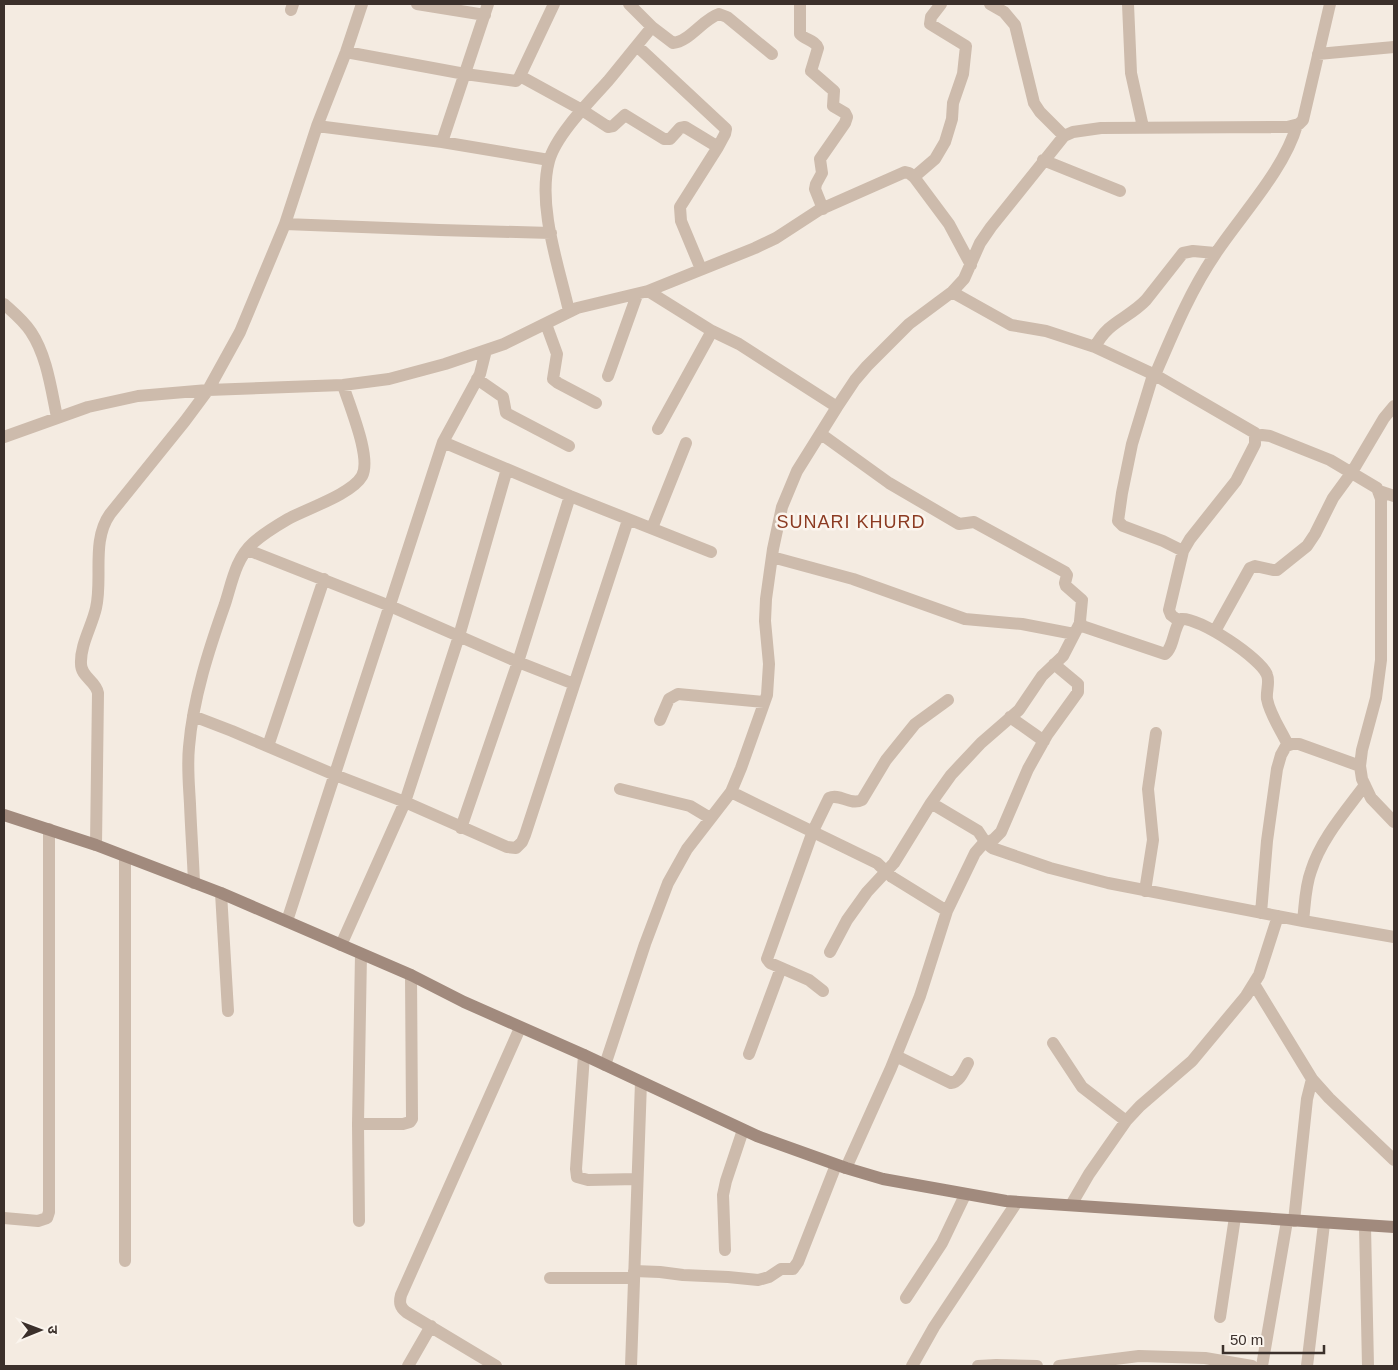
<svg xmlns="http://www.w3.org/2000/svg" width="1398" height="1370" font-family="Arial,'Noto Sans Devanagari',sans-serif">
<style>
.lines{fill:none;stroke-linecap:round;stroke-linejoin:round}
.street{stroke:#cdbbac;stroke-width:12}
.secondary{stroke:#a18a7d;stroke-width:12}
.labels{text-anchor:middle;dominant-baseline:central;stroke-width:5;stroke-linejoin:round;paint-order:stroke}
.quarter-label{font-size:18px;letter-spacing:1px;fill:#8c3b22;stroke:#fbf5ee}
</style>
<rect width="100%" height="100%" fill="#f4ebe1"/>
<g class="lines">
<path class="street" d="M417,4L485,15
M629,4L652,27L673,43C689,42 703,19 719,14L727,17L772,54
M800,4V34C805,40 815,40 818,48L811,71L834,91L833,106L845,113L847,117L845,123L820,159L822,173L816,184L815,189L823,209
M990,4L1004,12L1015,25L1034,103L1040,112L1064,136
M1128,4L1131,73L1143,127
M291,10L293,4
M637,46L726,129L725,134L718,147L680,207L681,221L701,269
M346,52L465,74L516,81L519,78L554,4
M1318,54L1394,47
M520,76L582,110L608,127L613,126L625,115L664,139H670L680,128L685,127L718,147
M317,126L442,142L549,160
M442,142L488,4
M1043,160L1120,191
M914,177L935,159L945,142L952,119L953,103L963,74L966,46L930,24L931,17L941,4
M285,224L439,230L551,233
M648,291L712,331L739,344L837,407
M952,292L1011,325L1046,331L1095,347L1155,375L1255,433V444L1236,481L1190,539L1183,551L1169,610L1171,615L1179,621
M4,304C14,313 24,321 31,332C47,356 51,389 57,417
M569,311C559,267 537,206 549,161C556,135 590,101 608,81C623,63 637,45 652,27
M546,324L557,354L553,379L558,383L596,403
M1095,347C1108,321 1128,319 1146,300L1183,253L1193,251L1215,253
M1153,375L1132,444L1122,493L1118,521L1123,526L1163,541L1183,551
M1155,375C1173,333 1190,291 1216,253C1242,214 1284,170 1297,125
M608,376L637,295
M477,379L503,397L506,413L569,446
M658,429L712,331
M821,434L889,483L959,524L974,522L1065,572L1067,575L1065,583L1066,586L1082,600L1080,621L1082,626L1165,654C1174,647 1173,629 1181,619C1199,617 1262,659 1267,675C1270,682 1266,691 1267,699C1270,715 1281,730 1288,745
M1256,436L1262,435L1270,436L1330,460L1377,488L1381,499V660L1376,698L1362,750L1360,766L1362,779L1371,798L1394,822
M4,437L88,407L138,396L208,390L343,385L389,379L445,364L504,344L577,308L648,291L755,248L776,238L819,210L905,172L909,173L914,177L949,224L971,265
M443,442L570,496L711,552
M1379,491L1394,496
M652,528L686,443
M246,552H253L390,606L518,662L574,684
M772,557L853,579L965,619L1022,624L1074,634
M1215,631L1250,568L1255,566L1273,570H1277L1307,546L1315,534L1333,498L1352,472L1384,418L1394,406
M193,716L232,731L335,775L405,802L507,847L516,848L522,842L525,835L628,520
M1010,717L1044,741
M660,720L669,699L678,694L764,702
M268,746L324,579
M620,789L690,806L710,818
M731,792L877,863L892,877L947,911
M931,803L978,831L986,843L992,848L1050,868L1108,883L1303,921L1394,937
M461,828L518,662L570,496
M96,845L98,693C96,681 81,677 81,664C80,645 92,626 96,608C103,578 91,541 110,514L185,421L208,390L240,332L285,224L317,126L346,52L362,4
M194,883C193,857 191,830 190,804C189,785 187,766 189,747C193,698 209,649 225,604C232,582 236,558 253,543C263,534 276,526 288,519C306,509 352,494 362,476C372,458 349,405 343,385
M1145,891L1153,840L1148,789L1156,733
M221,893L228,1011
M1261,913L1267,841L1277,769L1281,755L1286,746L1292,744H1299L1360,766
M287,921L443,442L480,374L486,350
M1303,921C1305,905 1305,887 1311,871C1321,839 1345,812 1365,785
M341,945L405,802L459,636L507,469
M830,952L847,920L867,892L894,863L931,803L951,775L981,743L1019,710L1042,676L1063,656L1080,623
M1254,984L1312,1079L1329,1098L1394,1160
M823,991L809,980L770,963L767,959L813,831L829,798C840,793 850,806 862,800L886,760L915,724L948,700
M1053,1043L1082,1087L1126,1121
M749,1054L781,968
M584,1055L576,1169L577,1177L588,1180L637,1179
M896,1056L951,1083C960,1082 964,1070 968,1063
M605,1065L645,944L668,883L687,849L731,792L741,768L767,695L769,664L765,621L766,599L773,549L782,507L797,471L837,407L855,380L867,366L909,324L952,292L964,279L980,243L991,227L1064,136L1073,132L1101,128L1287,127L1299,124L1303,120L1330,4
M358,1124H403L410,1122L412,1119L411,975
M846,1168L891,1068L920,996L947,911L975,853L982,845L994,839L1001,832L1028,769L1047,735L1078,692V684L1054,664
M1071,1205L1089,1174L1126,1121L1140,1106L1192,1061L1246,996L1259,975L1278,916
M4,1218L38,1221L47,1218L49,1212V829
M359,1221L358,1124L361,954
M1294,1221L1307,1099L1312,1079
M1365,1226L1368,1366
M725,1250L723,1195L726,1181L743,1130
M125,1261V858
M634,1271L660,1272L683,1275L728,1277L758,1280L769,1277L781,1269H793L798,1262L836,1165
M550,1278H634
M906,1298L942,1243L965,1195
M1220,1317L1235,1217
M408,1366L431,1326
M496,1366L406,1312C400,1307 399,1303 401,1295L520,1028
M631,1366L641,1082
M912,1366L934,1327L1017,1202
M978,1366L996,1365L1037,1366
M1059,1366L1139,1356L1205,1358L1252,1366
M1262,1366L1287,1221
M1307,1366L1324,1224"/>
<path class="secondary" d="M4,815L96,845L221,893L411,975L464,1002L584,1055L757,1136L846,1168L883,1179L1006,1201L1394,1227"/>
</g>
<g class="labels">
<g class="quarter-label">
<text x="851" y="522">SUNARI KHURD</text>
</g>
</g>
<rect width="1398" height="1370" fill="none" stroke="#3b302b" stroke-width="10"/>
<g transform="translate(40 1330) rotate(89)" stroke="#fbf5ee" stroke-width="4" paint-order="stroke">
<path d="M0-4L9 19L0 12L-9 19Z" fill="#3b302b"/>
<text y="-8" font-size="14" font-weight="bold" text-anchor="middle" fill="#3b302b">उ</text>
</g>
<path d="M1223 1345v8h101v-8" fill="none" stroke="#3b302b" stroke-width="2.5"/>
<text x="1230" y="1345" font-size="15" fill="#3b302b" stroke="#fbf5ee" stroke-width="4" paint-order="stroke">50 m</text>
</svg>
